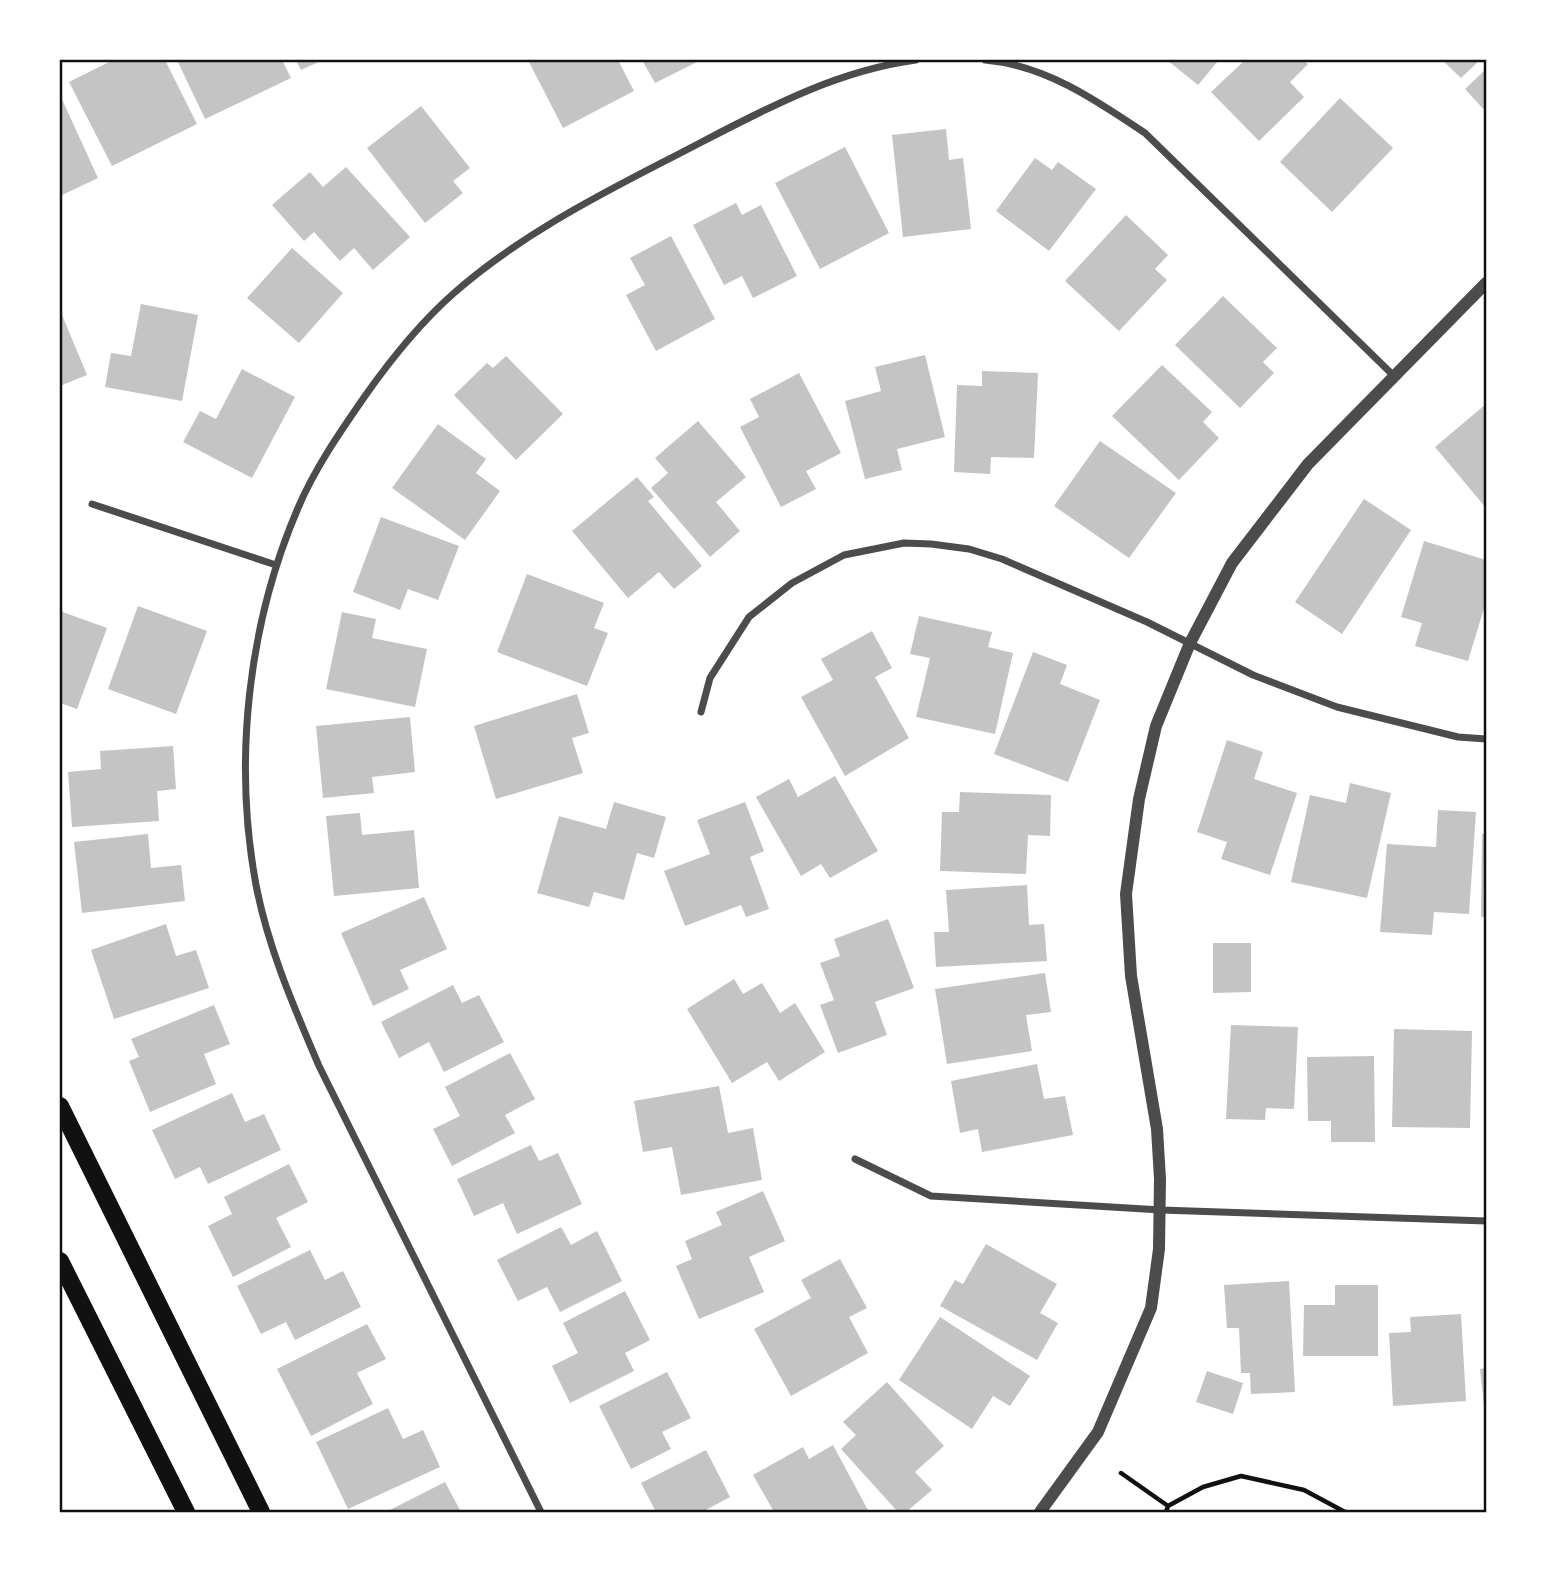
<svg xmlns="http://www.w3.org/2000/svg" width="1546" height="1572" font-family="'Golos Text',sans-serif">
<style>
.building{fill:#c4c4c4}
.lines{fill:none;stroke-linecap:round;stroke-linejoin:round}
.path{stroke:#111;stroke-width:4.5}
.minor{stroke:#4c4c4c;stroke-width:7}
.tertiary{stroke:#4c4c4c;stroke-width:12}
.primary{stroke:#111;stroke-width:18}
.neatline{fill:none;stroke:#111;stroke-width:2.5}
</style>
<rect width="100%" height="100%" fill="#fff"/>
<path class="building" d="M113,60H165L197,124L112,166L69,82Z
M177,60H282L291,78L205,119Z
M296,60H323L301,70Z
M528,60H618L634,91L563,128Z
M642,60H701L655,83Z
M1167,60H1219L1198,85Z
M1245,60H1303L1308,64L1290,82L1304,97L1259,141L1211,92Z
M1442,60H1480L1461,78Z
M1486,69V112L1465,89Z
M60,95L98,178L60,196Z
M1340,98L1393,148L1332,212L1280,162Z
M421,106L470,168L453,181L463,193L425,223L367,148Z
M946,129L949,160L963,158L971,229L903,237L892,135Z
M845,147L889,233L820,269L775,183Z
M1035,158L1052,170L1058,162L1096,189L1049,251L996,211Z
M346,167L410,237L373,270L354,248L340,261L314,232L304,241L272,205L310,172L323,187Z
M736,203L742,215L761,205L797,276L753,298L742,276L724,285L693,225Z
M1126,215L1168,255L1155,269L1167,280L1119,331L1065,281Z
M671,236L715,319L656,351L626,295L645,285L630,258Z
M292,248L343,293L299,343L247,298Z
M1223,296L1277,348L1263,362L1274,373L1240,408L1175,345Z
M141,304L198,315L182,401L105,387L111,353L131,356Z
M60,310L87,375L60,386Z
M925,355L945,437L897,449L902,470L865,479L845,401L881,391L875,367Z
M506,356L563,414L516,460L454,395L487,363L493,368Z
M1162,365L1212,412L1203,422L1219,438L1179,480L1112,416Z
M242,369L295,397L252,478L183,442L200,411L216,419Z
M982,371L1038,373L1034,458L991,457L990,474L954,472L957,385L982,386Z
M799,373L841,453L806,471L816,489L781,507L740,427L759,417L750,399Z
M1486,404V508L1435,447Z
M698,421L746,477L716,502L740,531L710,557L651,488L668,473L655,458Z
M438,424L486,459L476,473L500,491L465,540L392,488Z
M1100,441L1176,493L1129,558L1054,506Z
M637,477L654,497L648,501L702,566L674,589L659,572L628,598L572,531Z
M1364,499L1411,530L1342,634L1295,602Z
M381,517L459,546L438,600L408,589L400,610L353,592Z
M1424,541L1486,560V602L1468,661L1415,646L1422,623L1401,617Z
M527,574L604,603L594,628L608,633L587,686L497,652Z
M138,606L207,631L176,714L108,689Z
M60,611L107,628L77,709L60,703Z
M342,612L376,619L372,638L427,649L415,707L326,689Z
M919,616L992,632L988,647L1013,653L995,734L916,717L930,658L910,654Z
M872,631L892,668L875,677L909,738L845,776L801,697L833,680L821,659Z
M1033,652L1067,665L1060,684L1100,700L1068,782L994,754Z
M577,694L589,733L572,738L583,773L496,799L474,726Z
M410,717L415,772L372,777L374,793L323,798L316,726Z
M1227,740L1263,752L1254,779L1297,793L1270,875L1221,859L1227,842L1197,832Z
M173,746L176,789L157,791L159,821L72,827L68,772L101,769L100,751Z
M835,776L878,851L830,878L821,864L801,876L756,797L789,779L798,797Z
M1350,783L1391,793L1367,898L1291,882L1310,795L1346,803Z
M960,792L1051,795L1050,836L1028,835L1026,874L940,871L942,812H959Z
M614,802L666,817L654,858L637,853L624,900L594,892L589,907L537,893L559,816L606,829Z
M745,802L764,851L750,857L769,909L746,917L741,905L685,926L664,871L710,854L697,820Z
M1438,810L1476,812L1469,914L1434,912L1432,935L1380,932L1387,844L1436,847Z
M360,813L362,835L414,830L419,888L334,896L326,816Z
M148,834L151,868L181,865L185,901L82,913L74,842Z
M1482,834H1486V917H1481Z
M1027,885L1029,925L1044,924L1047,961L936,967L934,932H949L946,890Z
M424,897L447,949L400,970L409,989L373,1006L341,933Z
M888,919L914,988L875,1002L887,1035L838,1053L820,1005L834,1000L820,963L840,956L834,939Z
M166,924L176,956L196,950L209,988L114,1019L91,950Z
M1213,943H1251V992L1213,993Z
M1045,973L1051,1012L1026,1015L1032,1051L947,1064L935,989Z
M734,979L743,994L762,983L780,1013L795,1003L825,1052L779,1081L767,1062L732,1083L687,1009Z
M453,985L462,1003L479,995L504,1042L444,1072L429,1042L399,1058L381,1022Z
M214,1005L230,1044L204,1054L216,1084L150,1112L129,1061L139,1057L131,1039Z
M1231,1025L1298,1027L1294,1109L1266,1108L1265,1120L1226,1119Z
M1394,1029L1472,1031L1470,1128L1392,1127Z
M510,1053L535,1099L505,1115L515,1133L452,1166L433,1129L460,1116L445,1087Z
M1374,1056L1375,1142H1331V1121H1308L1307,1057Z
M1037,1064L1044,1099L1065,1096L1073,1135L982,1152L978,1129L960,1133L951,1081Z
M719,1086L728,1133L753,1128L762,1180L681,1195L672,1147L643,1152L634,1101Z
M232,1093L245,1122L264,1114L281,1150L208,1184L200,1167L175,1179L152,1130Z
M531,1145L539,1161L558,1153L582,1204L517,1234L503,1203L474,1216L457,1179Z
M289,1164L308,1202L276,1218L291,1247L233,1277L208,1226L232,1214L224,1197Z
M763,1191L785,1241L749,1257L764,1292L699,1319L676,1266L692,1259L685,1241L722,1225L716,1212Z
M561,1227L571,1245L597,1231L622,1281L560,1312L547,1287L518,1301L497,1260Z
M986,1244L1057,1284L1040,1313L1058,1323L1037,1360L940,1306L955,1280L963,1284Z
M310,1250L325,1280L343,1271L361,1307L295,1340L286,1322L261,1334L237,1286Z
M840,1259L867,1308L849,1317L868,1353L791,1396L754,1329L811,1298L801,1280Z
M1289,1281L1295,1392L1251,1394L1250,1373H1241L1239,1328H1227L1224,1285Z
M1335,1285H1378V1356H1303L1304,1305H1335Z
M625,1291L650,1340L625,1353L634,1371L570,1403L552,1366L578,1353L563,1323Z
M1461,1314L1466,1401L1393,1406L1389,1333L1411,1332L1410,1317Z
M940,1317L1030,1376L1010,1406L993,1396L972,1429L899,1380Z
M367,1324L386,1359L357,1373L373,1404L311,1436L277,1369Z
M1486,1368V1415H1485L1480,1369Z
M1207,1371L1243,1383L1233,1414L1196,1402Z
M667,1372L691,1418L662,1432L671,1449L631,1469L599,1406Z
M887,1382L944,1446L915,1472L932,1490L906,1512H898L841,1449L856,1435L843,1422Z
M388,1408L403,1439L423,1430L440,1467L348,1509L316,1442Z
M833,1445L869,1512H774L753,1475L803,1447L809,1459Z
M706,1450L730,1497L702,1512H656L641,1483Z
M445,1482L461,1512H386Z"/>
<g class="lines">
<path class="path" d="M1121,1473L1168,1506
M1166,1512L1168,1506L1203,1487L1241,1476L1304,1490L1345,1512"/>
<path class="minor" d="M985,60C1045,65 1096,100 1145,133L1394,376
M92,504L276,565
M701,712L710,678L749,617L792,583L844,555L904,543L931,544L969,549L1002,559L1147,622L1253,675L1337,707L1458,737L1486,739
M855,1159L931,1196L1161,1210L1486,1221
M541,1512L319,1066C294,1007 268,948 256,885C233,761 248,624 298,508C315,468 340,432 365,396C391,359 420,323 454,293C517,238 589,200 663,162C744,121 825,72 916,60"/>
<path class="tertiary" d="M1040,1512L1098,1432L1151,1308L1159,1249L1160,1179L1157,1129L1131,976L1126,894L1139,799L1156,726L1190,643L1232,563L1308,464L1486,283"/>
<path class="primary" d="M60,1106L261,1512
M60,1261L186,1512"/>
</g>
<rect width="1546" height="1572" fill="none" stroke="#ffffff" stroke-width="122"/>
<rect x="61" y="61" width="1424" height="1450" class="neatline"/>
</svg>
